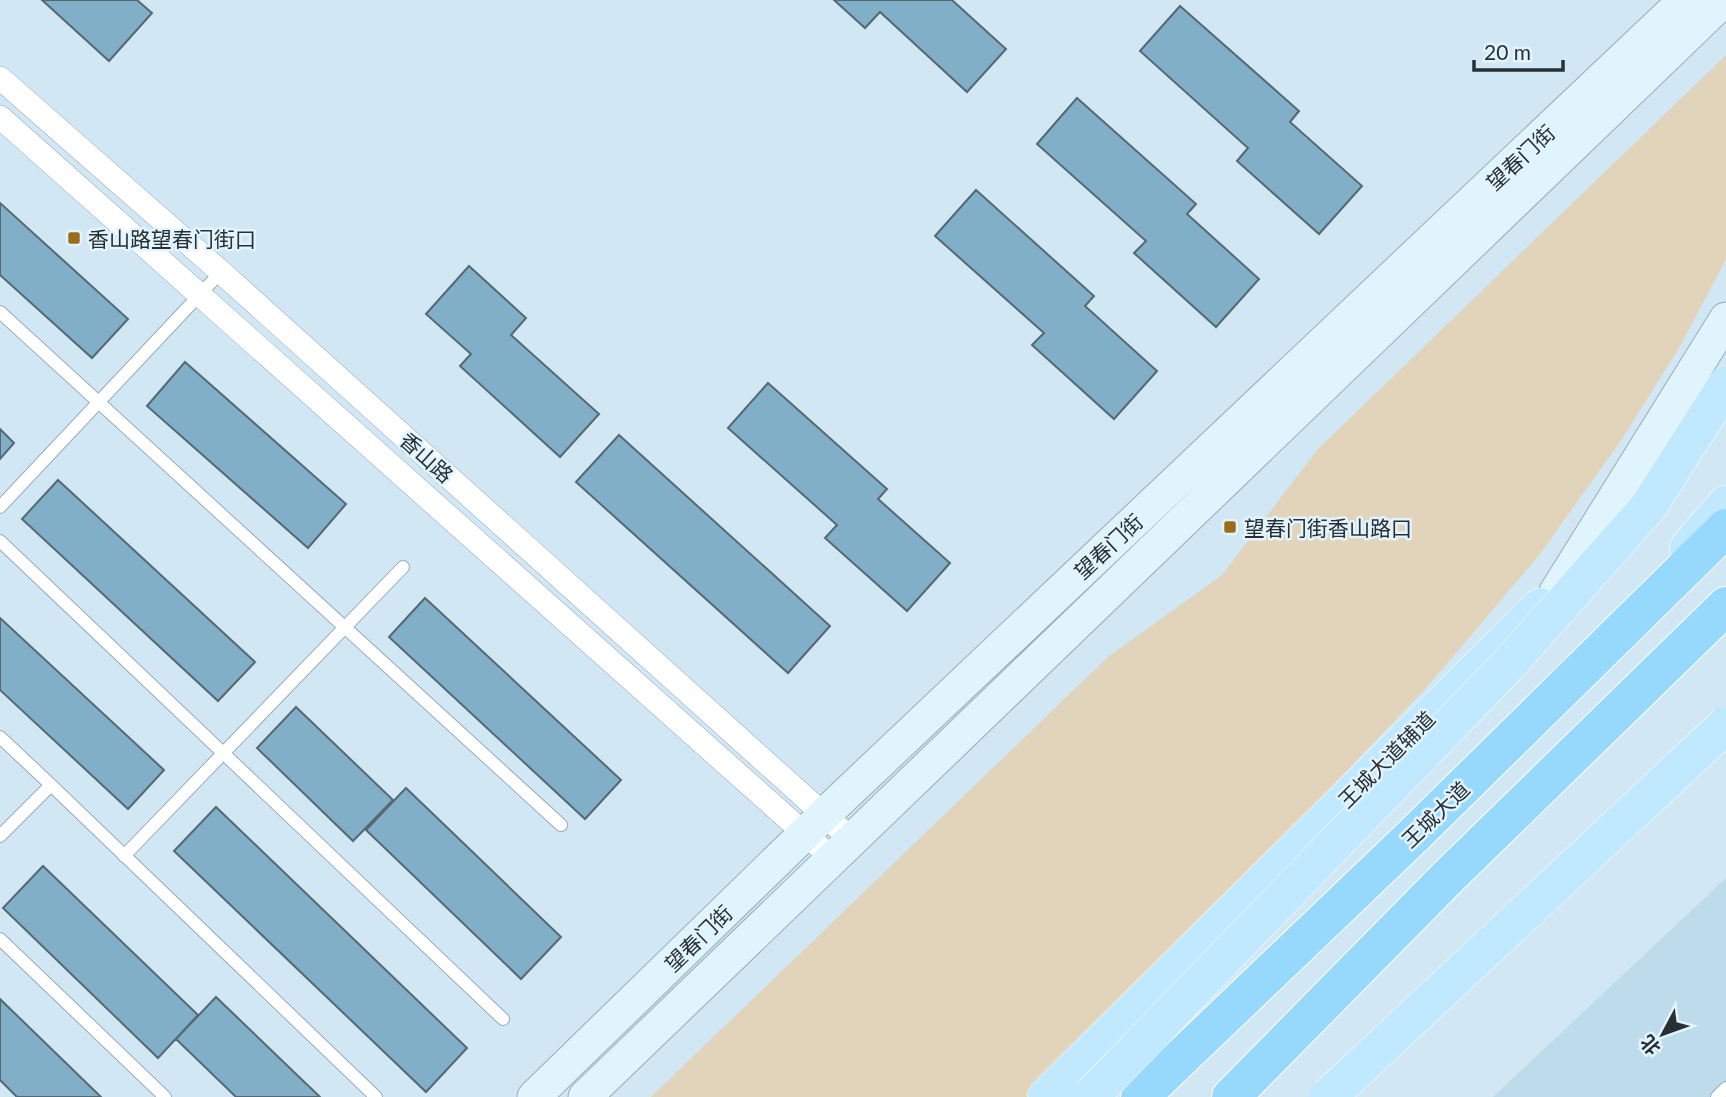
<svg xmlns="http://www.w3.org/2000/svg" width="1726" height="1097" font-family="Lato,'Noto Sans SC',sans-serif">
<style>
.built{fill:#bddbea}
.green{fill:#e2d3bb}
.building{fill:#82afc8;stroke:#556973;stroke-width:2}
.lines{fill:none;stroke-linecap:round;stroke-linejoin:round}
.lane-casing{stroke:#97acb8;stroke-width:14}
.street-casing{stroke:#97acb8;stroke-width:24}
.secondary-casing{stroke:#97acb8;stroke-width:35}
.primary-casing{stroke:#fff;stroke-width:38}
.highway-casing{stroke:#fff;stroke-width:40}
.lane{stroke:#fff;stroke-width:12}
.street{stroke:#fff;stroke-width:23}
.secondary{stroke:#e0f4fe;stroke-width:33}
.primary{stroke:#c0e8fe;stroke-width:37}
.highway{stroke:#96d9fd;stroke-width:38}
.primary-bridge-casing{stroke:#fff;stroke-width:38;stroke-linecap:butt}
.primary-bridge{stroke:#c0e8fe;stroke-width:37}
.poi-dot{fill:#986e1a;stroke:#e2f4fe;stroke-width:2.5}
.labels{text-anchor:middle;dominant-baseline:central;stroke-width:5;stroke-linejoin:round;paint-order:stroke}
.street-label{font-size:21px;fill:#283035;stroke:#e2f4fe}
.poi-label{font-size:21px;fill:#283035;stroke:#e2f4fe;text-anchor:start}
</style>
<rect width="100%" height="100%" fill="#d1e7f4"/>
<path class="built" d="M1726,878V1097H1493Z"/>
<path class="green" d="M1726,55V259L1678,350L1620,442L1540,554L1428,686L1209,915L1031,1097H651L1108,657L1222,575L1317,450Z"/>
<path class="building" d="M42,0H137L152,13L109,61Z
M834,0H952L1006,49L967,92L880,12L865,28Z
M1180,6L1299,111L1290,122L1362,186L1319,234L1237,161L1248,148L1140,51Z
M1077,98L1196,204L1187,214L1259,279L1216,327L1134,253L1146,241L1037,144Z
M976,190L1094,296L1085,306L1157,371L1114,419L1032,345L1044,333L935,236Z
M0,203L128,319L92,358L0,275Z
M469,266L526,318L511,335L599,414L560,457L460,366L471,354L426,314Z
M185,362L346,504L308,548L147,406Z
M768,383L887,489L878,499L950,563L907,611L825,538L837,525L728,428Z
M0,429L14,443L0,459Z
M619,435L830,626L788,673L576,482Z
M58,480L255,662L218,701L22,519Z
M425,598L621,780L585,819L389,637Z
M0,618L164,770L128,809L0,690Z
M296,707L393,800L353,841L257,748Z
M406,788L561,937L521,979L366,830Z
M216,807L467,1048L426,1092L174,851Z
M43,866L198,1015L158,1058L3,908Z
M216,997L320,1097H236L176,1039Z
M0,999L101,1097H17L0,1080Z"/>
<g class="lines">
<defs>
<path id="lane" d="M0,312L561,825
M0,507L221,272
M0,541L503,1019
M0,737L51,785
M0,836L51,785L376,1097
M124,856L403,567
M0,939L165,1097
M1717,1097L1726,1088"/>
<path id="street" d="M0,78L221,272L851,839
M0,117L832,858"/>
<path id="secondary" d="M1556,592L1726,319
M534,1097L825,814L1685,0
M585,1097L1724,0"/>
<path id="primary" d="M1688,548L1726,504
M1046,1097L1540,607"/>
<path id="highway" d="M1140,1097L1414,835L1726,528
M1231,1097L1448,877L1726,606"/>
</defs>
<use href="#lane" class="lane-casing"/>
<use href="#street" class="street-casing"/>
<use href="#secondary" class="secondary-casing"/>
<use href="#primary" class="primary-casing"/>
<use href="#highway" class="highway-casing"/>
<use href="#lane" class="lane"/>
<use href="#street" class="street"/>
<use href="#secondary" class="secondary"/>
<use href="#primary" class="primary"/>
<use href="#highway" class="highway"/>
<defs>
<path id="primary-bridge" d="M1090,1097L1510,663L1648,507L1726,385
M1328,1097L1726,725"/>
</defs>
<use href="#primary-bridge" class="primary-bridge-casing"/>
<use href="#primary-bridge" class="primary-bridge"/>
</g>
<g class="poi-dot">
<rect x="67" y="231" width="14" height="14" rx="3.5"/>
<rect x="1223" y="520" width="14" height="14" rx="3.5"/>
</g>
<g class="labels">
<g class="street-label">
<text transform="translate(1520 157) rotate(-43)">望春门街</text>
<text transform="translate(427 457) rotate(42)">香山路</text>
<text transform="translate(1108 546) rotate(-43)">望春门街</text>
<text transform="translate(1386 759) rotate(-45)">王城大道辅道</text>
<text transform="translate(1435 814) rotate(-44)">王城大道</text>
<text transform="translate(698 938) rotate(-44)">望春门街</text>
</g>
<g class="poi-label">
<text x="88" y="238">香山路望春门街口</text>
<text x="1244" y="527">望春门街香山路口</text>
</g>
</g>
<g transform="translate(1663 1034) rotate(229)" stroke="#e2f4fe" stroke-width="5" paint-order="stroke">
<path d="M0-5L12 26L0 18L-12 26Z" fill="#283035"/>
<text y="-10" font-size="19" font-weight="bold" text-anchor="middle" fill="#283035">北</text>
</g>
<path d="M1474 60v10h89v-10" fill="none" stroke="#283035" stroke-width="3.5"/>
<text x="1484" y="60" font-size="21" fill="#283035" stroke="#e2f4fe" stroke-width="5" paint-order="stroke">20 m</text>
</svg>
